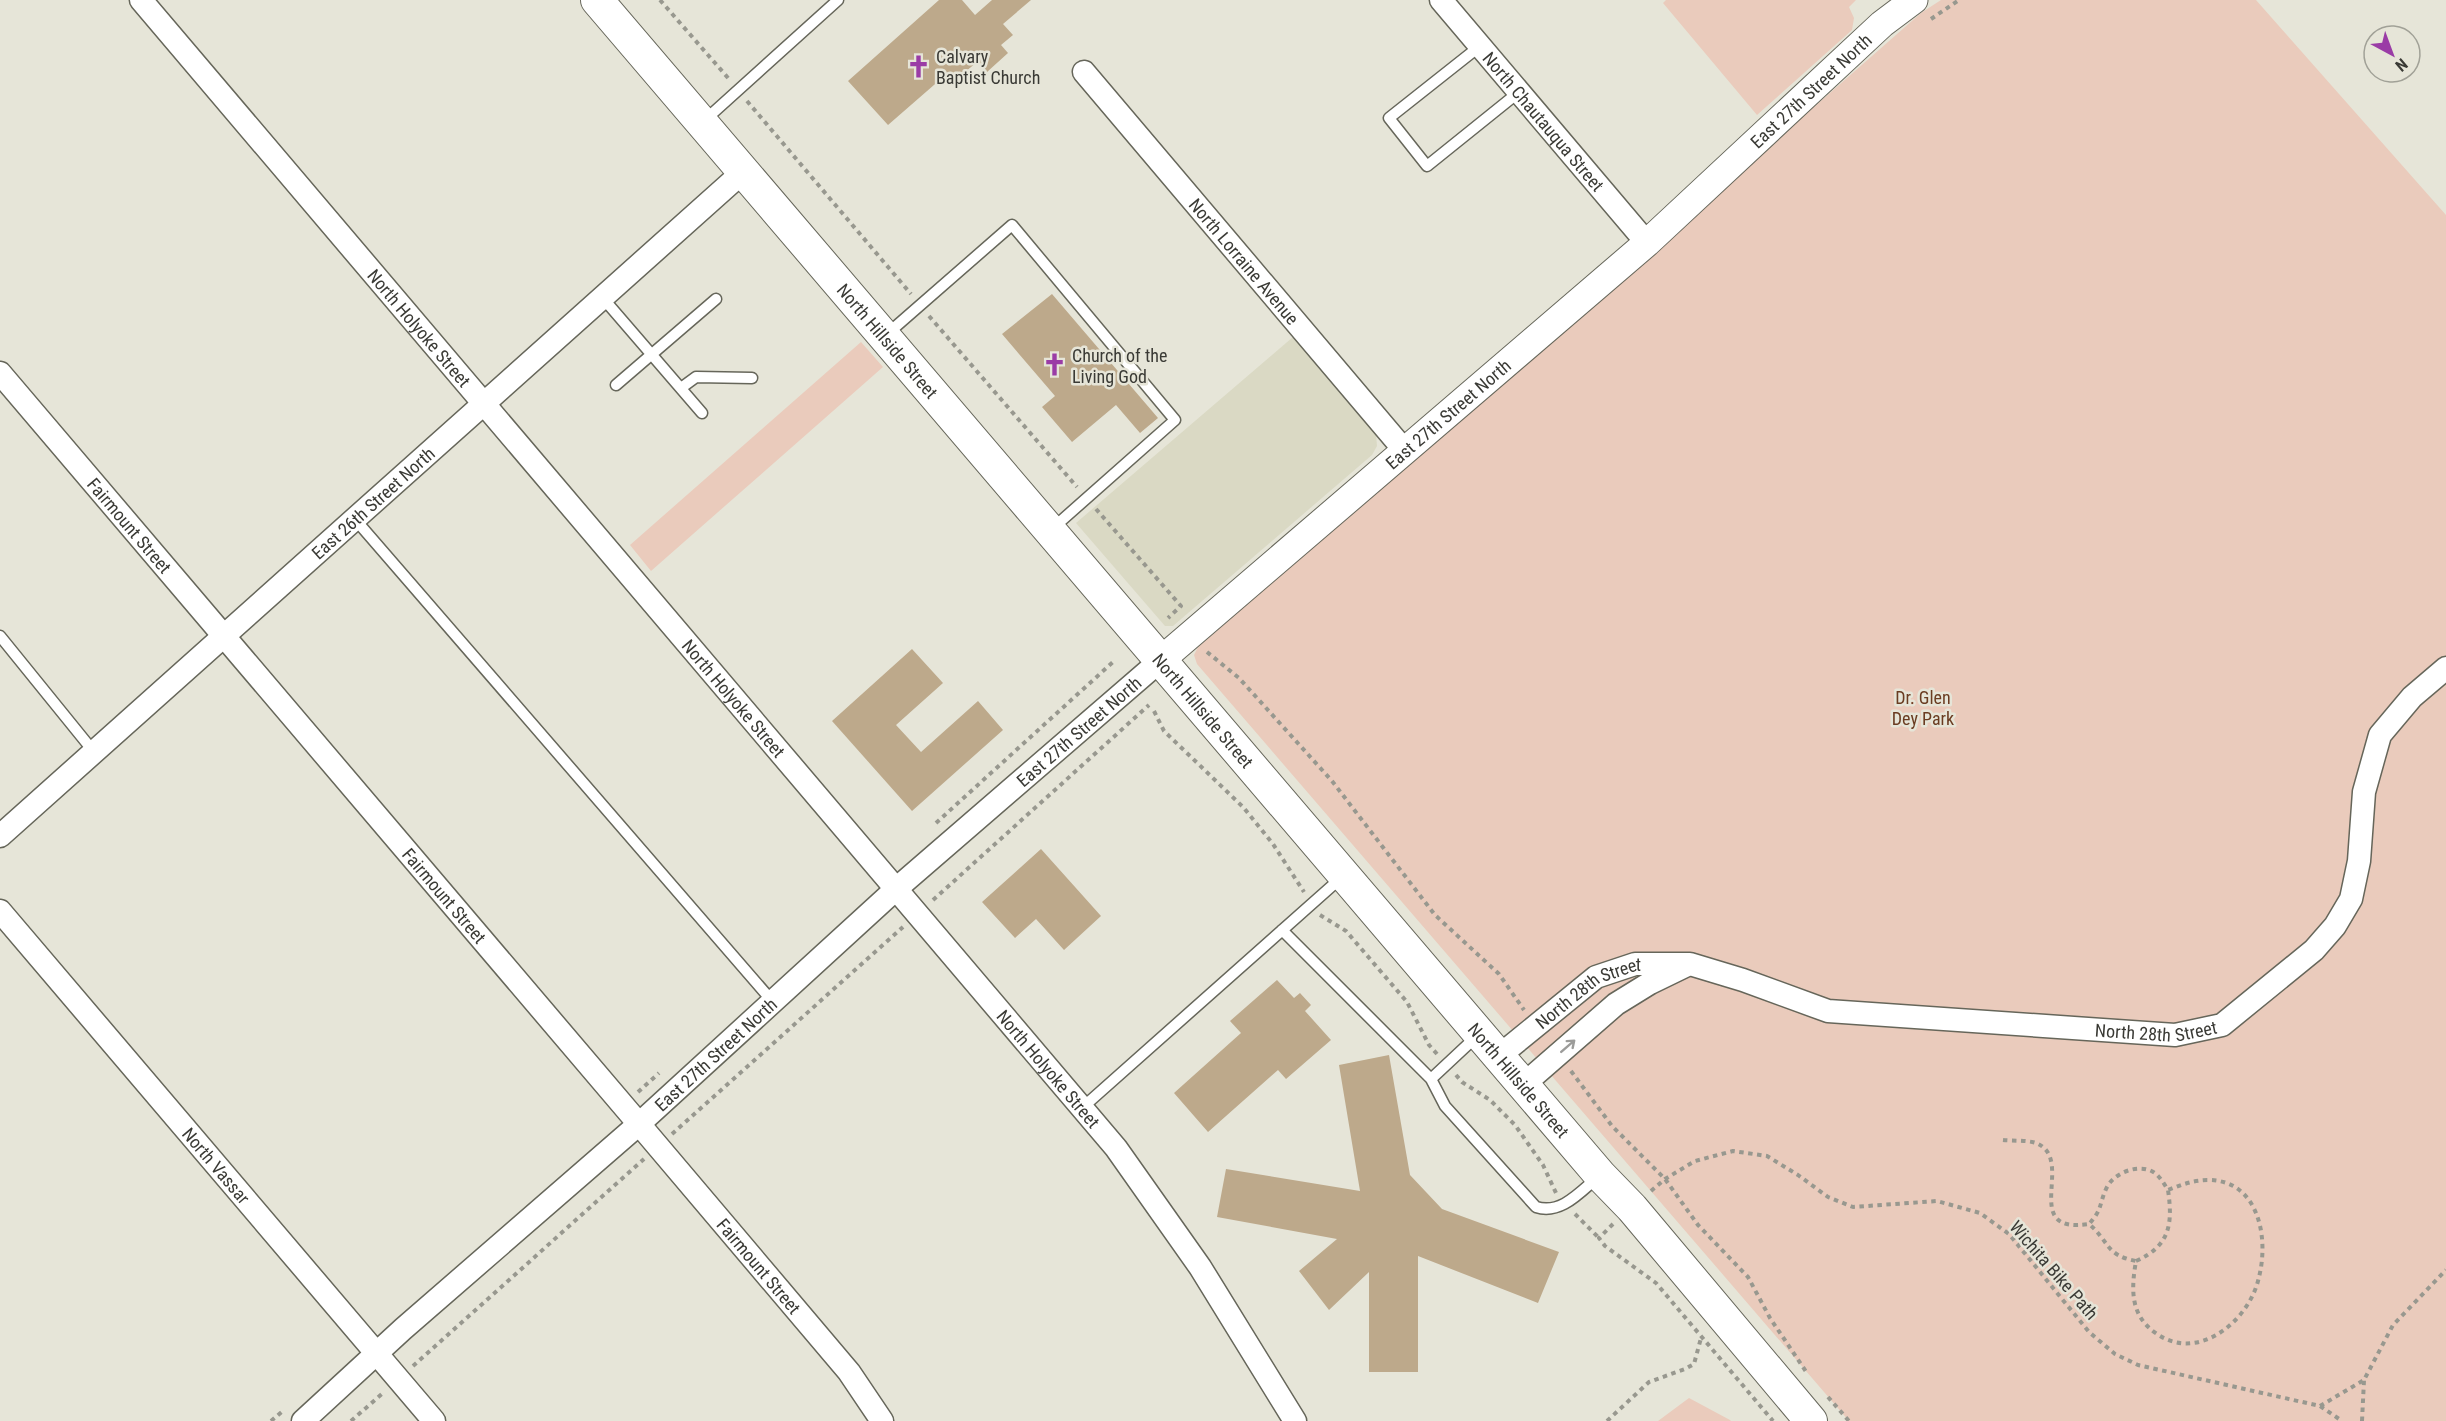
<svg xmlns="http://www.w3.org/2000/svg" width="2446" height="1421" font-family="'Roboto Condensed',sans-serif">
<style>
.built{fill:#dad9c4}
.green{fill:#eacbbc}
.building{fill:#bda98b}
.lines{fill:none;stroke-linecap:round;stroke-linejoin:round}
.service-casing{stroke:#66665a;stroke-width:13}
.minor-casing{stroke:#66665a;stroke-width:25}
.tertiary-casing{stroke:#66665a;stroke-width:29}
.secondary-casing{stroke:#66665a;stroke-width:34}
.path{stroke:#98988f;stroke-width:4;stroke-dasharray:4.5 4.5;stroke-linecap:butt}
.service{stroke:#fff;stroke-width:10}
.minor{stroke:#fff;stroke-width:22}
.tertiary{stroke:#fff;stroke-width:27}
.secondary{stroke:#fff;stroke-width:32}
.oneway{stroke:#9c9c9a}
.labels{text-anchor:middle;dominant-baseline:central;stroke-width:5;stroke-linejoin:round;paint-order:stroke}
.poi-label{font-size:18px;fill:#3a3a35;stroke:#e6e5d8;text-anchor:start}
.street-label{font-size:18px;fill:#3a3a35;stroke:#e6e5d8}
.park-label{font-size:18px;fill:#6a3c21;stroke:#e6e5d8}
</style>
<rect width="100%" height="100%" fill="#e6e5d8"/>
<path class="built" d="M1293,337L1376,434L1377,446L1372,455L1173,626H1165L1076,523Z"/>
<path class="green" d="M1666,0H1856L1849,7L1854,18L1852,30L1757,115L1663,3Z
M1941,0H2256L2446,215V1421H1849L1197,664L1194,655L1198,647L1921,13Z
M861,342L883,367L651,571L630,545Z
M1689,1398L1730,1420L1731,1421H1658Z"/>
<path class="building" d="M939,0H962L975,15L992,0H1031L1003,24L1013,35L1001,45L1008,53L987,72L978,61L949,86L942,78L888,125L848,81Z
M1052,294L1158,418L1140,433L1116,405L1072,442L1042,407L1055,396L1002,334Z
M912,649L943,683L896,725L921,752L978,701L1003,730L912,811L832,721Z
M1041,849L1101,916L1064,950L1036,919L1015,938L982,902Z
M1277,980L1294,998L1300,993L1311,1005L1305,1011L1331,1040L1286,1079L1278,1070L1208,1132L1174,1093L1241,1033L1230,1021Z
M1389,1055L1410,1175L1442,1209L1559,1252L1538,1303L1418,1256V1372H1369V1272L1329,1310L1299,1271L1337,1239L1217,1217L1226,1169L1360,1191L1339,1065Z"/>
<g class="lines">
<defs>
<path id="service" d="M1480,46L1389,118L1427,166L1519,92
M705,120L838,0
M602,297L702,413
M886,335L1012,225L1175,420L1053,528
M616,385L716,299
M681,388L696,377L752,378
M354,518L773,1002
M0,636L94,752
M1282,930L1431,1079L1445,1106L1536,1207C1561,1215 1580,1192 1598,1177
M1431,1079L1477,1036
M1082,1108L1342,877"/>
<g id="minor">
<path id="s1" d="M141,0L1116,1148L1200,1267L1295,1421"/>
<path id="s2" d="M1441,0L1647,243"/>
<path id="s3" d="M1084,72L1405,451"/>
<path id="s4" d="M0,373L639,1124L849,1372L882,1421"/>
<path id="s5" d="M0,836L744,171"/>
<path id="s6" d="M0,911L434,1421"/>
<path id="s7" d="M1499,1056L1596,977L1635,964H1690L1743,980L1828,1011L2175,1035L2222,1025L2314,950L2335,926L2351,899L2359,861L2364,792L2380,735L2412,697L2446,668"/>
<path d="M1523,1085L1616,1004L1650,983L1685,966"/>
<path id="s8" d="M303,1421L403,1329L639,1124L896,889L1161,660"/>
</g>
<g id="tertiary">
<path id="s9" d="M1161,660L1647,243L1882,24L1914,0"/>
</g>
<g id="secondary">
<path id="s10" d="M597,0L1600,1175L1632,1208L1811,1421"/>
</g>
</defs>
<use href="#service" class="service-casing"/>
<use href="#minor" class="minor-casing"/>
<use href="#tertiary" class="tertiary-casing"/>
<use href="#secondary" class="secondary-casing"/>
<path class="path" d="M660,0L729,79
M1931,19L1959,0
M747,101L911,294
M929,316L1077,487
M1096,509L1181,606L1168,618
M1207,652L1239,678L1332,781L1435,915L1499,974L1524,1010
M1154,711L1164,731L1243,807L1273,844L1304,892
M936,823L1113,662
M933,900L1149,705
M1320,915L1346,931L1407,1002L1429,1045L1437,1054
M1571,1071L1612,1126L1665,1179L1698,1225L1748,1277L1770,1318L1807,1373
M1456,1075L1462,1082L1490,1100L1515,1125L1543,1165L1556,1193
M638,1092L659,1073
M672,1134L903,927
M2003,1140C2013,1141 2027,1140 2036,1143C2077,1159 2018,1235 2089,1224C2110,1242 2105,1255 2136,1261C2131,1290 2130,1316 2157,1334C2199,1363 2250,1320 2259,1277C2269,1238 2259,1180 2208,1180C2193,1180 2181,1185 2168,1190C2163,1182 2158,1173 2149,1170C2134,1165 2114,1174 2107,1187C2099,1203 2103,1209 2089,1224
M1651,1191L1665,1179L1695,1161L1733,1151L1767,1156L1798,1175L1828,1197L1853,1207L1937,1201L1980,1213L2009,1234L2089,1332L2115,1354L2138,1365L2320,1406L2342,1421
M1575,1214L1599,1238
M1613,1224L1599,1238L1605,1246L1656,1283L1773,1421
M2136,1261C2170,1246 2173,1224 2168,1190
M413,1366L644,1159
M1828,1397L1849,1421
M2320,1406L2364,1380L2393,1325L2446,1270
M271,1421L284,1410
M351,1421L383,1393
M1607,1421L1649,1382L1685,1369L1694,1364L1701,1338
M2362,1421L2364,1380"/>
<use href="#service" class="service"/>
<use href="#minor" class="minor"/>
<use href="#tertiary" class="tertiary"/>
<use href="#secondary" class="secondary"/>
</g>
<defs><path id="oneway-shaft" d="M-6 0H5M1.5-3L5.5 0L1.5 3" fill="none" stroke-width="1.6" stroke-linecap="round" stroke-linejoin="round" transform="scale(1.5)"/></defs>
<use class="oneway" href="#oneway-shaft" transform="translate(1568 1046) rotate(-41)"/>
<defs>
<symbol id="church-bare" viewBox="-9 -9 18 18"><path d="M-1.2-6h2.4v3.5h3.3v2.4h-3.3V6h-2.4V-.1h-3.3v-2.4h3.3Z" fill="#9a3ca6" stroke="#e6e5d8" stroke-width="2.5" paint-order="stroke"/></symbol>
</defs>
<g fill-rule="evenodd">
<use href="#church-bare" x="902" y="50" width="33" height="33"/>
<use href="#church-bare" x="1038" y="348" width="33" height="33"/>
</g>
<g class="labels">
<g class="poi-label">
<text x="936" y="56">Calvary<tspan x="936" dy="21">Baptist Church</tspan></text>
<text x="1072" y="355">Church of the<tspan x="1072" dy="21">Living God</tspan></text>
</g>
<g class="street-label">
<text stroke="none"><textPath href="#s9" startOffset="864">East 27th Street North</textPath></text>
<text stroke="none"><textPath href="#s2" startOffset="159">North Chautauqua Street</textPath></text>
<text stroke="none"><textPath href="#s3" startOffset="248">North Lorraine Avenue</textPath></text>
<text stroke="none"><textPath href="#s1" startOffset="430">North Holyoke Street</textPath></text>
<text stroke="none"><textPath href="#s10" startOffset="448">North Hillside Street</textPath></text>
<text stroke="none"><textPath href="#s9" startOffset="378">East 27th Street North</textPath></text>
<text stroke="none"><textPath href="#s5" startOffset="500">East 26th Street North</textPath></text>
<text stroke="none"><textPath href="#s4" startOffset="200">Fairmount Street</textPath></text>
<text stroke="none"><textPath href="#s1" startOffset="916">North Holyoke Street</textPath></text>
<text stroke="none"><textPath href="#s10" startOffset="934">North Hillside Street</textPath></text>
<text stroke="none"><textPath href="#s8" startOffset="1038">East 27th Street North</textPath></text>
<text stroke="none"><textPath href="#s4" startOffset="686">Fairmount Street</textPath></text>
<text stroke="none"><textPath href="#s7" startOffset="111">North 28th Street</textPath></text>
<text stroke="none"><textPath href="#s7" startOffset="696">North 28th Street</textPath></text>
<text stroke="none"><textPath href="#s8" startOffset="552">East 27th Street North</textPath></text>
<text stroke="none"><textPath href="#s1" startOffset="1402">North Holyoke Street</textPath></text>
<text stroke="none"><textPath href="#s10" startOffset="1420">North Hillside Street</textPath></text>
<text stroke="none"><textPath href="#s6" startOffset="334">North Vassar</textPath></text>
<text stroke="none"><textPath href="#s4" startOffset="1172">Fairmount Street</textPath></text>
<text transform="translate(2054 1270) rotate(49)">Wichita Bike Path</text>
</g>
<g class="park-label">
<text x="1923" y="697">Dr. Glen<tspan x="1923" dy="21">Dey Park</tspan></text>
</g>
</g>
<g transform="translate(2392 54) rotate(139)"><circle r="28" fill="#e6e5d8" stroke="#a1a197" stroke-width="1.5"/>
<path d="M0-4.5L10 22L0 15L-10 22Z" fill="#9a3ca6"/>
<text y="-9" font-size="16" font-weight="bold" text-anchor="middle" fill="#3a3a35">N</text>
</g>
</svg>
